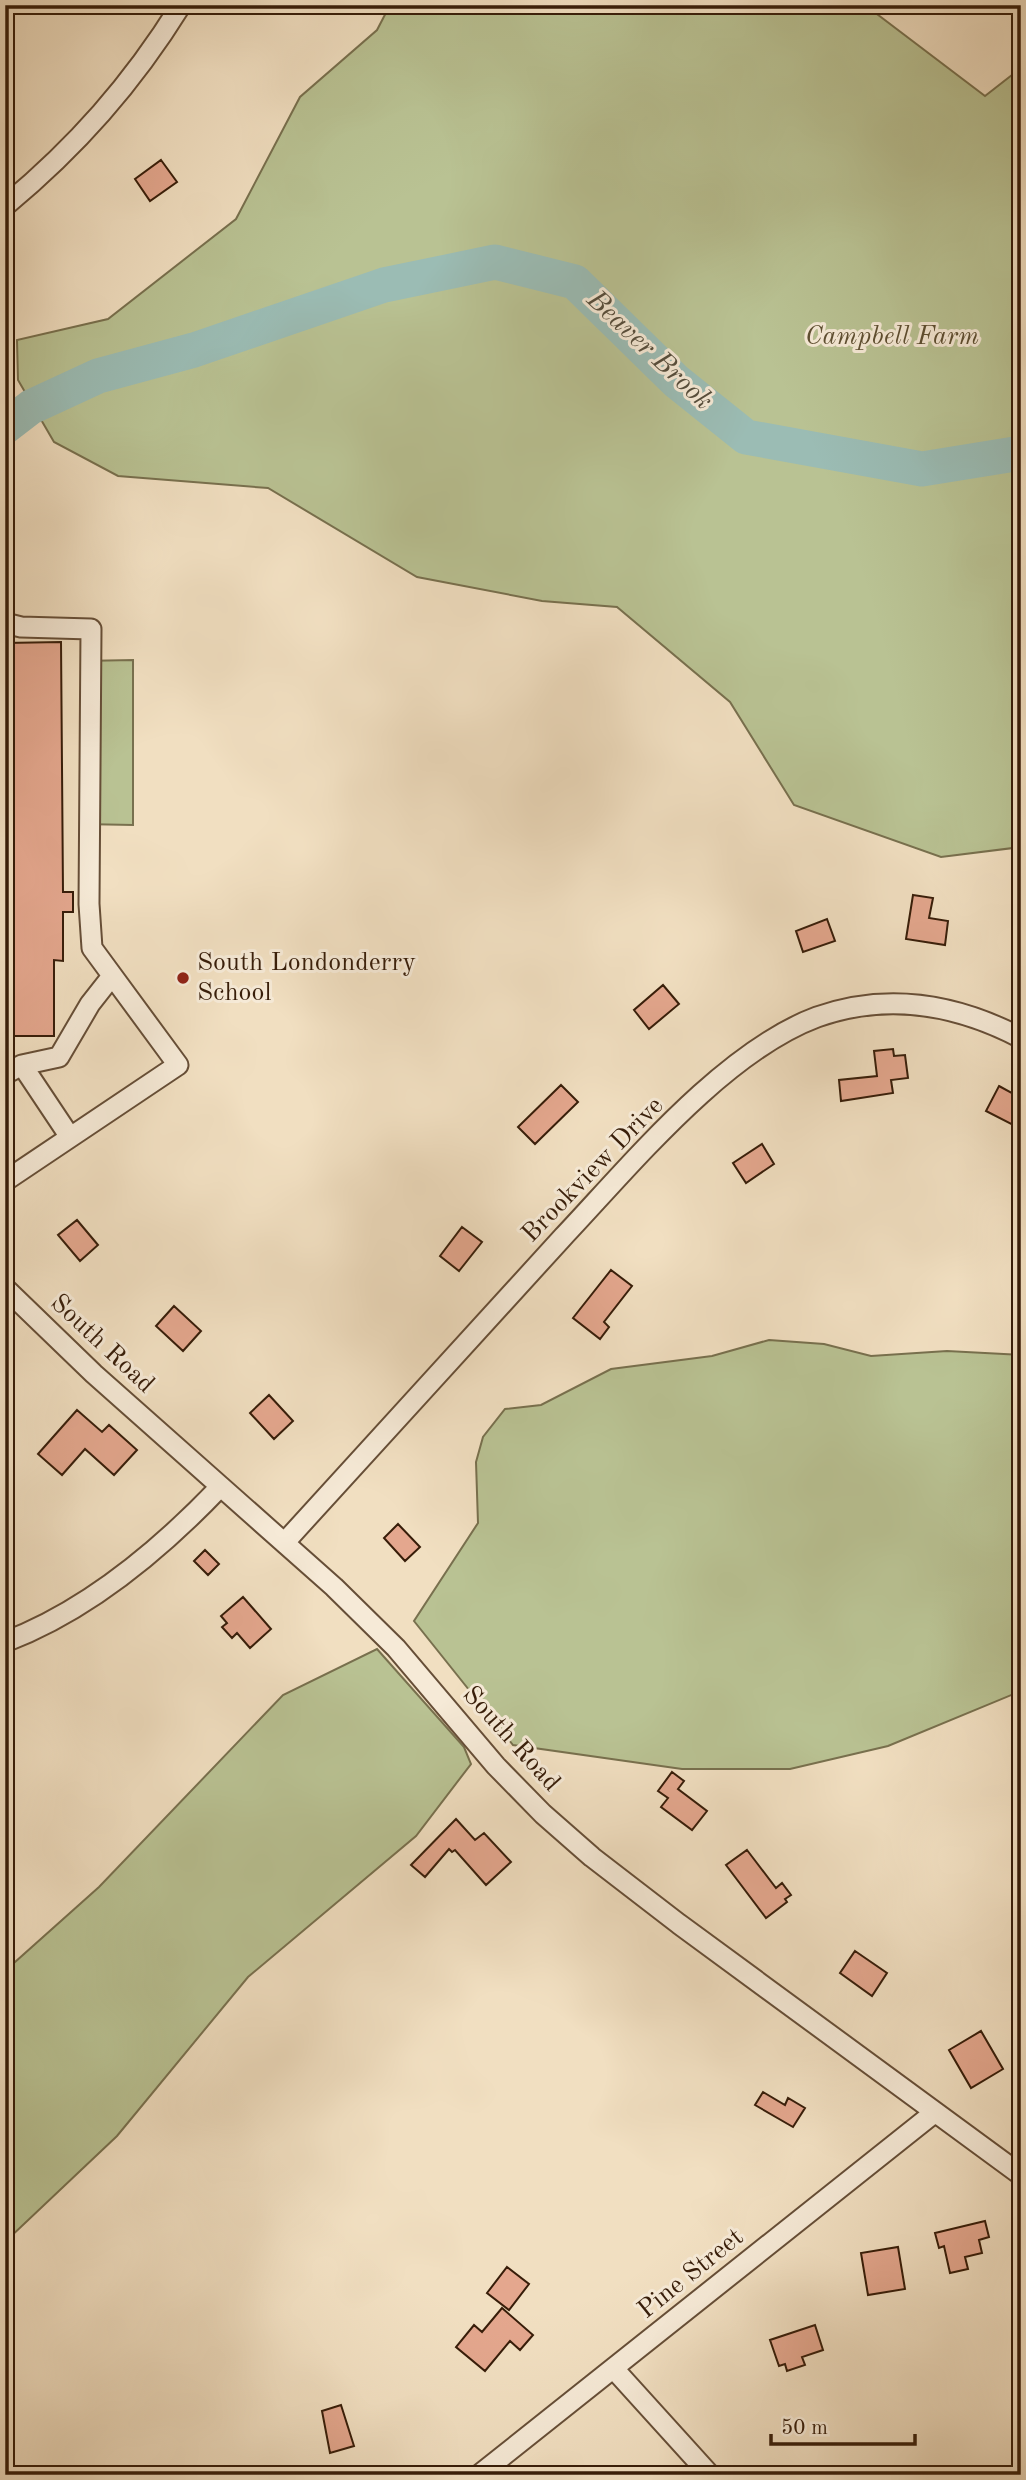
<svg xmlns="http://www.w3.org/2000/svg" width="1026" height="2480" font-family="'Old Standard TT',serif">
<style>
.green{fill:#b9c293;stroke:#78704e;stroke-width:2}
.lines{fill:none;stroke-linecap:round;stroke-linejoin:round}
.river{stroke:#9bbcb4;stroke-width:35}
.building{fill:#e4a78e;stroke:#371d09;stroke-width:2}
.minor-casing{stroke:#664e37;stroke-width:23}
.minor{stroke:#f6ead7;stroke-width:19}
.poi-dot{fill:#8f2418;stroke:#f6ead7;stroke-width:2.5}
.labels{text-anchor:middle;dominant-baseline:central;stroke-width:6;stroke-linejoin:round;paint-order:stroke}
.park-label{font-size:26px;font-style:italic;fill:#5e4f32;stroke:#f6ead7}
.poi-label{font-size:26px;fill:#371d09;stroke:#f6ead7;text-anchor:start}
.street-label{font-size:26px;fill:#371d09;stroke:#f6ead7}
.water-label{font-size:28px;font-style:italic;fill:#554d3c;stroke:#f6ead7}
</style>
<rect width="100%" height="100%" fill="#f1dfc1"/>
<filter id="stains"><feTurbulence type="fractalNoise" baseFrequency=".00286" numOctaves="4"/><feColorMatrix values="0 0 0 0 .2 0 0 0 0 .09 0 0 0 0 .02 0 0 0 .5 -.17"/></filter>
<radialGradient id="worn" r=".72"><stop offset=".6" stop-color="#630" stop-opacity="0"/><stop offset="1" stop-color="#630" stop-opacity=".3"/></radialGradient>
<path class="green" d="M390,5H865L985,96L1021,68V847L941,857L794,805L730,702L617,607L542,601L417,577L268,488L118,476L54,442L18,380L17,340L108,319L236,219L300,97L377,30Z
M133,660V825L82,824V661Z
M769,1340L824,1344L871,1356L947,1351L1021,1355V1691L888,1746L790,1769H682L513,1745L414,1621L478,1523L476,1462L483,1437L505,1409L541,1405L611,1369L712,1356Z
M377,1649L464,1747L471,1764L416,1836L248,1977L117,2136L5,2242V1971L99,1887L283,1695Z"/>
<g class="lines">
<path class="river" d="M5,427L31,407L98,376L194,350L384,285L495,262L575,282L676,381L746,437L922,469L1021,453"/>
</g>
<path class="building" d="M161,160L177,182L150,201L135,179Z
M61,642L63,892H73V912H63V961L54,960V1036H5V643Z
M913,895L933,898L929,918L948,921L945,945L906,939Z
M827,919L835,941L803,952L796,931Z
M663,985L679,1004L649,1029L634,1010Z
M893,1049L894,1056L905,1055L908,1078L891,1080L893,1093L841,1101L839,1080L877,1076L874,1051Z
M561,1085L578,1102L535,1144L518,1127Z
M999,1086L1021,1098V1129L986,1111Z
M762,1144L774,1164L746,1183L733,1163Z
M77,1220L98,1245L80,1261L58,1235Z
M462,1227L482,1242L459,1271L440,1256Z
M611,1270L632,1286L604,1322L609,1327L600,1339L573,1318Z
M174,1306L201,1331L183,1351L156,1326Z
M269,1395L293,1421L274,1439L250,1413Z
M77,1410L102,1432L109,1425L137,1450L114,1475L85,1449L62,1475L38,1454Z
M398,1524L420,1547L405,1561L384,1538Z
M205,1550L219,1564L208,1575L194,1561Z
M243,1597L271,1629L250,1648L237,1633L232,1638L222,1627L227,1623L221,1616Z
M672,1772L684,1781L678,1789L707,1811L692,1830L661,1807L668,1798L658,1791Z
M456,1819L475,1840L484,1833L511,1862L486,1885L455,1850L452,1852L449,1849L425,1877L411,1865Z
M747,1850L776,1888L782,1883L791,1895L785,1899L787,1902L766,1918L726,1865Z
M855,1951L887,1973L872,1996L840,1973Z
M981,2031L1003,2069L971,2088L949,2050Z
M763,2092L785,2105L788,2098L805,2108L793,2127L755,2105Z
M985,2221L989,2237L979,2240L982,2253L965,2257L968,2269L950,2273L944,2246L939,2248L935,2233Z
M898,2247L905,2289L868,2295L861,2253Z
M507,2267L529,2284L509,2310L487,2293Z
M502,2308L533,2335L520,2350L510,2341L485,2371L456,2347L474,2325L482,2332Z
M815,2325L823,2350L802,2357L805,2365L787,2371L785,2364L779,2366L770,2340Z
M341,2405L354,2446L330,2453L322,2411Z"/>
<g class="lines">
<defs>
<path id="minor" d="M5,206C76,147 132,84 181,5
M5,623L21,627L91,629L89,904L92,948L178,1065L5,1181
M22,1065L70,1137
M5,1074L22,1065L59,1057L90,1004L112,976
M5,1288L94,1374L334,1587L396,1648L496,1766L543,1814L592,1857L679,1924L1021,2175
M285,1542C378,1441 470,1338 563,1237C631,1165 723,1052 817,1017C888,992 956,1004 1021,1038
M5,1642C87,1611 160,1550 220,1487
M614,2369L710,2475
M479,2475L934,2113"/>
</defs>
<use href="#minor" class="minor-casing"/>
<use href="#minor" class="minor"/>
</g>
<circle class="poi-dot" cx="183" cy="978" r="7"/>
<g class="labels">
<g class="park-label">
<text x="892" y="337">Campbell Farm</text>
</g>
<g class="poi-label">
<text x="197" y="963">South Londonderry<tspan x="197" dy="30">School</tspan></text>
</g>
<g class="street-label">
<text transform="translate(593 1170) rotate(-46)">Brookview Drive</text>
<text transform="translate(102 1344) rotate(43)">South Road</text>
<text transform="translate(511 1739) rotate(48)">South Road</text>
<text transform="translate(691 2274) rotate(-39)">Pine Street</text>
</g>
<g class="water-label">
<text transform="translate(649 351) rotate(43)">Beaver Brook</text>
</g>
</g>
<rect width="1026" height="2480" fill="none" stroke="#f1dfc1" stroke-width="28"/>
<rect x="7" y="7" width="1012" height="2466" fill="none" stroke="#371d09" stroke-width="3.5"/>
<rect x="14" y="14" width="998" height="2452" fill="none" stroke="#371d09" stroke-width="2"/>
<path d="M771 2434v10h144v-10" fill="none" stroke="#371d09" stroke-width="3.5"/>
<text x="781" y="2434" font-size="21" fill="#371d09" stroke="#f6ead7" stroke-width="5" paint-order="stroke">50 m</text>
<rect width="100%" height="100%" filter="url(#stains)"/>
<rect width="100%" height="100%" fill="url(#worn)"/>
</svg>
